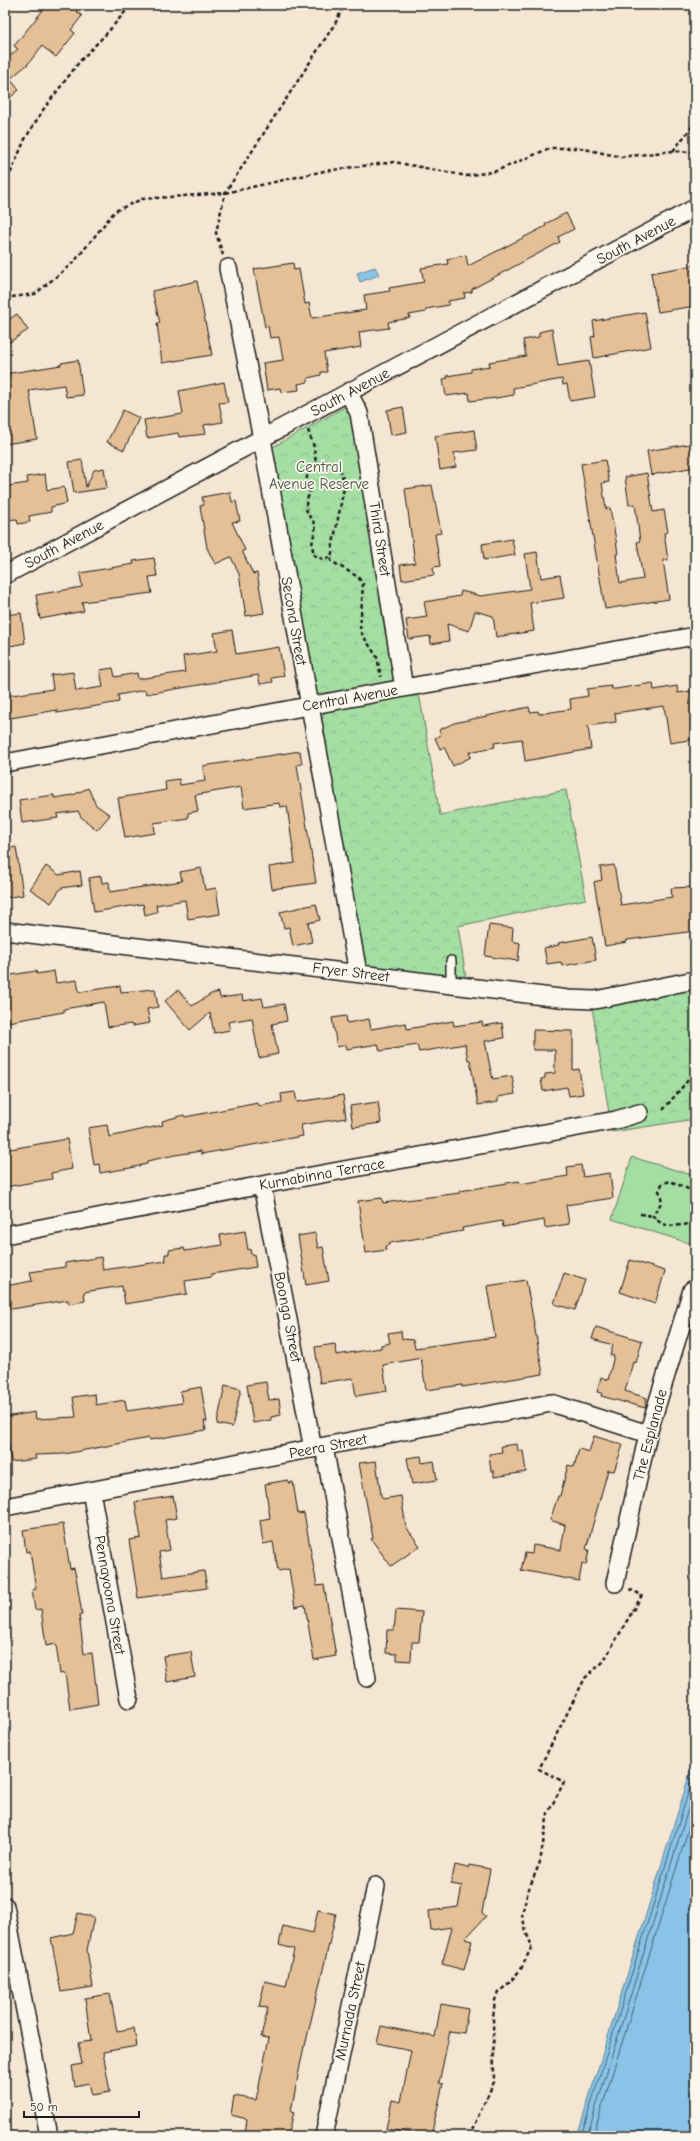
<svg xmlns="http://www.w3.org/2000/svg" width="700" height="2141" font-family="'Comic Neue',sans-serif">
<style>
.park{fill:url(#park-crowns);stroke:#607d60}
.garden{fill:#a5dea3;stroke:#607d60}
.water{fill:#89c4e8;stroke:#5d8196}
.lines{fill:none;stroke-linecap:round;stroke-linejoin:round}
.shore{stroke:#485f6e;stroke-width:1}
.building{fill:#e5c096;stroke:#1c1c1c}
.lane-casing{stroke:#1c1c1c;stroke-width:12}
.street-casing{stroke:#1c1c1c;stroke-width:20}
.path{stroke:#1c1c1c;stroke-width:2.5;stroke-dasharray:4 3;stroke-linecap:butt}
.lane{stroke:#fbf7ec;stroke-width:9}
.street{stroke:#fbf7ec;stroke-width:17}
.labels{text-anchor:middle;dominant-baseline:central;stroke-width:3.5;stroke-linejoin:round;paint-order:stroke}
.street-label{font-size:15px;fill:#1c1c1c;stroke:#fbf7ec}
.park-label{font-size:15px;fill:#455644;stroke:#fbf7ec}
</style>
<defs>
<pattern id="park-crowns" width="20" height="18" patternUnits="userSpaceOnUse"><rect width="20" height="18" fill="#a5dea3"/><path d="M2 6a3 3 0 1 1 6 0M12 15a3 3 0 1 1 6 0" fill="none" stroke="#8dbe8c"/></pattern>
</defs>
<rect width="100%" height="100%" fill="#f4e6d2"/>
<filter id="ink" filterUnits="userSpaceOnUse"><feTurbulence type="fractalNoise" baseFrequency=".025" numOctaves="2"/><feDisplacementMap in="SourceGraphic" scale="8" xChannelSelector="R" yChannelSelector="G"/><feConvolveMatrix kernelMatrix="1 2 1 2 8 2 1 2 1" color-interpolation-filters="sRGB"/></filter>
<g filter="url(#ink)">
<path class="park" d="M345,407L353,421L396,681L315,696L271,448Z
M419,693L440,815L566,790L586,899L458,926L466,978L366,966L321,721L325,712Z
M695,987V1119L612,1132L592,1007Z"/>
<path class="garden" d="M632,1157L695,1176V1245L612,1219Z"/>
<path class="water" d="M375,267L379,275L360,282L357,273Z
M695,1757V2136H577L578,2133Z"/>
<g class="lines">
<path class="shore" d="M581,2136L695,1771
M587,2136L695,1787
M593,2136L695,1808"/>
</g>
<path class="building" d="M47,5H81L76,11L82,16L71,30L75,33L56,57L42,46L28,64L10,79L19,90L5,102V60L18,49L14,46Z
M566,213L574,229L558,237L560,242L472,289V292L464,293L465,298L448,301L449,305L426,309V312L409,315L410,318L388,322L389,328L359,332L361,347L324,353L327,372H321V375L308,378V382L298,384L299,390L281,392L280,388L267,390L263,363L283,360L279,337L270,338L268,326L265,327L254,269L293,263L294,270L299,269L305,304L309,303L312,318L366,310L364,295L390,291L389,288L424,282L421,268L448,264L447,259L466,255L468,266L546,226L545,224Z
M695,265V306L658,312L651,273Z
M197,281L212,355L162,363L157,323H160L152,291Z
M645,312L651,347L594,358L591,337L595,336L593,321Z
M17,314L28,330L5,345V322Z
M552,329L558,366L589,361L595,397L570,401L567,384L563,385L562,379L513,388L514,395L496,398L470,401L469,393L446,396L443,379L448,378L447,376L471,372V369L490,366L489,362L526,356L523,340L539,337V332Z
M78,360L83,395L66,397L64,385L29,390L37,439L5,444V374L61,365V363Z
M224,382L228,402L219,403L223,422L204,425L206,434L179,437L178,433L147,438L144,420L183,414L179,391Z
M403,407L407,432L391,435L387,410Z
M123,410L139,418L124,450L107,442Z
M474,430L477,450L454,453L456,467L440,470L435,436Z
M695,443V467L651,475L647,451Z
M82,460L86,487L94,470L104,468L107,488L74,493L69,462Z
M605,460L609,482L602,483L606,509L610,508L616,540L618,554H616L620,583L643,579L637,542L640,541L635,504L629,505L625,477L647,473L653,512L664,510L668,532L664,533L668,560H663L669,599L605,609L581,464Z
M45,474L47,490L64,487L67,503L51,507V512L29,516L30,522L18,524L17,519L5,520V500L10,499L8,486L28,483L27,477Z
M432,485L441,533L435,534L440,566L433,567L434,575L402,580L400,565L415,563L405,489Z
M230,492L232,502L236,501L240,521L232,522L245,550L242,551L253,574L257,573L264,613L246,616L239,574L231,557L215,564L207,548L200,506L204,505L202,497Z
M512,539L515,555L484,560L482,544Z
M537,552L541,578L560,575L564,598L530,603L534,631L496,637L493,616L475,611L469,631L447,624L449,641L431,644L430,636L409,639L406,620L427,617L424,602L460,596L461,591L481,596L530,589L525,554Z
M154,558L157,576L149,577L152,593L82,602L84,611L40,619L36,595L82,587L80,573L134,564L133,561Z
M21,613L25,643L5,647V615Z
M232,630L236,654L279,647L284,676L272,678L273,682L260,684L258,675L146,694L145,690L118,695L119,702L57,713V710L5,719V696L53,689L51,675L73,672L76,691L103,687L100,670L113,668L115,677L137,673L138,679L185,672L183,656L217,651L214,633Z
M653,683L654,690L677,686L678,693L691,691L694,709H692L695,739L670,743L664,706L615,713L616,722L588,726L591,749L525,761L522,739L494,743L495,747L469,752L471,757L453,766L444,747L440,749L435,738L441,735L439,730L454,723L529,707L530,712L538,711L539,714L571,709L570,699L588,696L587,689L611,686L612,689H616Z
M300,751L302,764L297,765L316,883L272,889L269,867L295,863L287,806L280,807L279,803L244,808L241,787L195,795L198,811L188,813V818L154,823L155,833L125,838L118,798L166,790L165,781L179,779L180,785L205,781L203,766Z
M88,788L96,805L110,815L97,830L81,817L78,811L57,814L58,818L22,823L19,800L54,795V798L73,795Z
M16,847L23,895L5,898V849Z
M614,865L621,905L672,897L671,888L695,887V931L627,940V942L605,946L594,882L602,880L600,867Z
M46,866L59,875L80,871L82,885L61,888L51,903L30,889Z
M201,868L205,890L216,888L220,914L188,919L185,900L156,905L157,912L145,915L143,904L94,912L89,878L101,876L102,883L109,882L110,892L182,881L180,872Z
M316,904L320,920L308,923L312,942L293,946L289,927L284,928L280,912Z
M489,925L513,928L512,941L520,943L518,961L485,956Z
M592,937L596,960L562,966L561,962L547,964L544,948L559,945L558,943Z
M36,971L37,974L54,971L56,983L77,980L79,992L120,986L121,992L155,989L158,1007L147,1009L150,1023L132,1026L131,1024L108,1027L104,1002L64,1009V1012L8,1022L5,1003V976Z
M178,990L192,1006L211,994L219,992L220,998L242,995L243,1001L262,998L264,1007L284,1004L287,1021L272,1024L278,1054L259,1058L252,1018L228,1022L230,1030L214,1033L210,1013L190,1030L165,1001Z
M346,1016L347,1023L369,1019L371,1029L406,1023L407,1029L453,1021L454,1026L482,1022L483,1026L502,1023L504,1038L485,1041L490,1067L493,1079L512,1076L515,1094L498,1097V1102L478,1105L470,1060H468L465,1044L419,1052L417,1045L380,1051L378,1044L347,1049L346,1045L337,1047L332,1018Z
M533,1030L573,1031V1070L579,1069L583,1094L569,1096L567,1087L543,1091L541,1079L545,1078V1074L555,1073V1050H533Z
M295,1092L297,1102L343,1095L346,1118L301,1125L303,1136L201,1154V1151L175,1155L147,1161V1164L130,1168L100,1173L99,1164L94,1165L88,1128L107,1125L109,1137L163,1125L162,1121L184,1115L185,1117L258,1103L259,1106L282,1102L281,1094Z
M378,1102L381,1123L353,1127L350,1106Z
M67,1139L72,1169L51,1173L52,1179L5,1187V1150Z
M581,1165L583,1177L610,1173L613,1198L566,1205L569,1224L545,1228L544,1220L503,1227L502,1221L462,1228L463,1231L389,1243V1245L385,1246L386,1250L366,1253L358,1201L382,1198L383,1203L460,1193V1191L519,1181L520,1184L568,1176L567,1167Z
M245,1231L248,1250L250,1249L251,1254H254L256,1267L212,1274V1277L185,1281L187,1294L125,1304L122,1286L84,1292L85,1301L69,1304L68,1300L5,1310V1286L32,1281L30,1272L65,1267V1263L101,1257L103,1270L166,1261L165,1254H169V1250L184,1248L185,1251L222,1245L220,1235Z
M315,1233L318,1248L323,1247L329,1281L306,1285L298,1236Z
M630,1260L665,1271L655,1304L620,1292Z
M564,1273L585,1280L575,1310L554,1304Z
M526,1280L543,1374L462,1387V1385L426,1390L421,1358L383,1365L387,1391L356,1396L353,1378L320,1383L315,1347L335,1344L336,1355L381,1348V1345L390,1343L388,1333L401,1331L402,1339L413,1340L415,1348L495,1337L487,1286Z
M596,1327L642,1341L636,1363L633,1362L625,1391L647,1398L645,1408L601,1396L602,1393L597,1392L601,1377L608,1380L614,1356L610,1355L613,1345L592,1339Z
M266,1382L269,1400L279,1399L281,1415L271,1417V1420L253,1423L247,1385Z
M225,1385L241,1389L232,1427L217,1424Z
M201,1387L207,1422L204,1421L206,1430L150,1440L149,1438L64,1454L35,1455L36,1459L11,1462L5,1417L35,1412L36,1419L76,1417L73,1397L95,1394L96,1405L125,1400L127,1411L182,1403L180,1391Z
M594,1436L623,1445L614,1471L608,1470L586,1549L589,1550L586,1565L582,1564L579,1581L521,1570L525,1553L532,1554L533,1545L561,1550L565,1525L550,1520L558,1496H560L568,1465L574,1467L579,1449L589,1452Z
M517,1444L518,1451H523L526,1472L494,1477V1471H491L489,1454L502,1452L501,1446Z
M421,1456L422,1463L434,1461L437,1480L412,1484L407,1458Z
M376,1461L381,1495L383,1499L401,1496L406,1527L420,1546L391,1566L371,1539L373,1538L359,1463Z
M288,1480V1483L293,1482L298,1514L304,1513L317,1586L324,1585L336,1656L314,1660L305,1605L295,1607L289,1569L278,1571L273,1542L263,1544L260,1520L270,1518L265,1484Z
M173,1496L177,1518L165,1520L170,1550L159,1552L163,1577L204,1571L207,1588L138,1598L129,1540L141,1538L135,1502Z
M63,1524L70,1569L74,1568L77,1582L82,1615H79L84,1654L92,1653L98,1704L70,1709L65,1673L60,1674L56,1644L46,1646L41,1609L35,1610L32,1590L36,1589L30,1551L26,1552L23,1530Z
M396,1610L422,1612L419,1642H412L411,1661L397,1660V1654L386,1653L387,1630H394Z
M191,1652L195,1677L167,1682L163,1656Z
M455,1865L468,1868L469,1865L490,1869L482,1913L486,1916L465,1939L472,1941L464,1970L442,1964L452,1927L431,1930L429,1911L458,1907L462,1886L451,1884Z
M318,1910L336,1914L305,2046H304L291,2111L294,2112L288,2136H245L247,2119L231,2115L234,2096L256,2100L269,2038L261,2037L268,2008L259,2007L265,1981L286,1986L294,1949L279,1945L283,1926L313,1933Z
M78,1913L94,1917L87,1950L93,1987L61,1992L51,1938L73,1933Z
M110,1994L117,2031L134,2028L137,2046L103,2052L110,2092L92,2095L89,2083L75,2086L72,2066L82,2064L78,2043L91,2041L85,1998Z
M441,2004L468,2009L464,2033L450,2031L439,2083L443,2084L431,2136L386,2129L392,2100L401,2102L411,2050L377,2043L381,2026L435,2037Z"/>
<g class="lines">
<defs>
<path id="lane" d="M451,961V985"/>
<path id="street" d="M228,268L262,439L358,973
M348,392L359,413L404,688
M5,575L695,208
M5,763L404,688L695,636
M5,931L568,999L595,1000L695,980
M262,1185L313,1449
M5,1235L262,1185L616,1120L639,1113
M324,1447L367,1678
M91,1491L129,1699
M5,1507L551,1403L648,1434
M615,1583L648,1434L692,1290
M5,1906L49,2136
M324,2136L376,1886"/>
</defs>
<use href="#lane" class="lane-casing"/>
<use href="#street" class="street-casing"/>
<path class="path" d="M673,151L695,123
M5,186L25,139L43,110L80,61L107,33L131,5
M223,255L216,233L225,193L336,22L344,5
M5,298L35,294L74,262L115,211L142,199L225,193L324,171L394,162L467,176L496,171L550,148H580L621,157L673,151L695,152
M308,430L314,447L316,464L324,461L335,462L342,474L344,488L333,544L331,561L358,577L363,584L360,631L377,657L381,677
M316,464C307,473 303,480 310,492C303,508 305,511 316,525L312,545L314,555L323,559L331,557
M663,1110L695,1072
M695,1192L670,1181L662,1184L659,1191C665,1207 658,1203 653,1216C666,1231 677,1224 695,1224
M640,1214L653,1216
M469,2136L494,2082L493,2017L495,2000L500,1991L509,1983L521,1969L532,1946L526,1932L522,1914L528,1891L540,1862L548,1813L564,1782L539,1769L585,1678L603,1662L642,1595L629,1589"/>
<use href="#lane" class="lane"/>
<use href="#street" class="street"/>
</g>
</g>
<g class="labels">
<g class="street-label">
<text transform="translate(636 240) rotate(-28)">South Avenue</text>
<text transform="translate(350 392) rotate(-28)">South Avenue</text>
<text transform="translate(380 539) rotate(81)">Third Street</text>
<text transform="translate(64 544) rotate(-28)">South Avenue</text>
<text transform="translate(294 621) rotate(80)">Second Street</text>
<text transform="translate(350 698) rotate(-10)">Central Avenue</text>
<text transform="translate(351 972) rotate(7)">Fryer Street</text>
<text transform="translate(322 1174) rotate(-10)">Kurnabinna Terrace</text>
<text transform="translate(288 1317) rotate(79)">Boonga Street</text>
<text transform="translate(650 1435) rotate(-75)">The Esplanade</text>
<text transform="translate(328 1446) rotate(-11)">Peera Street</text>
<text transform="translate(110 1595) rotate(80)">Pennayoona Street</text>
<text transform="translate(350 2011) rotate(-78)">Murnada Street</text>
</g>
<g class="park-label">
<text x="319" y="467">Central<tspan x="319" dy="17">Avenue Reserve</tspan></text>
</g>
</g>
<rect width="700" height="2141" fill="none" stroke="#fbf7ec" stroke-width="20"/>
<rect x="10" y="10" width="680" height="2121" fill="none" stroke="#1c1c1c" stroke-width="1.5" filter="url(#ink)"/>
<path d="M24 2111v6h115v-6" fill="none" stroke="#1c1c1c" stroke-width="2"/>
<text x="30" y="2111" font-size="12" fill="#1c1c1c" stroke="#fbf7ec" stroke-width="3" paint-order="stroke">50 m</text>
</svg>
